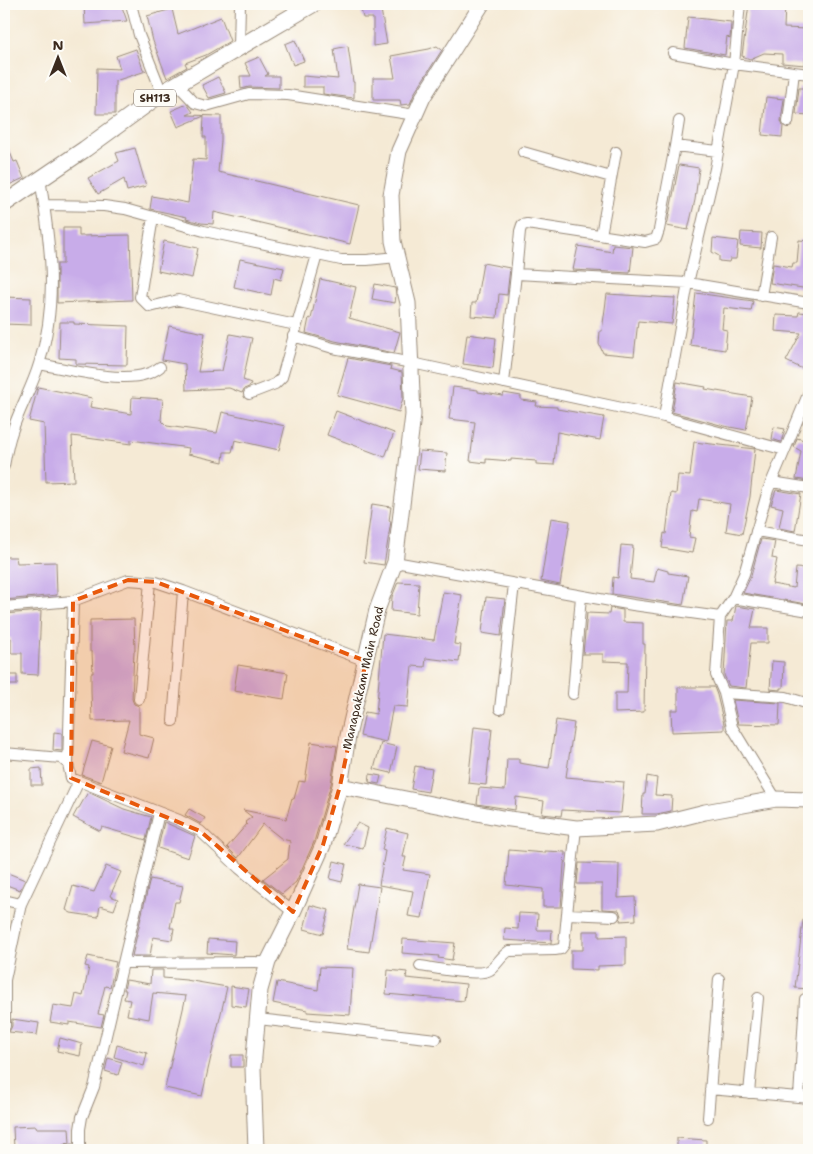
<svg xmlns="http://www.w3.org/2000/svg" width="813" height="1154" font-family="'Shantell Sans',sans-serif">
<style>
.building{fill:#c8ace9}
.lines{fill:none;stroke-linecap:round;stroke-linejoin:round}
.street-casing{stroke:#988a7a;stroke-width:12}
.secondary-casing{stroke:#988a7a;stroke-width:17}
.primary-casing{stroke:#988a7a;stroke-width:18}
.street{stroke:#fff;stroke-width:10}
.secondary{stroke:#fff;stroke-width:15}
.primary{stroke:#fff;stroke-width:16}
.marked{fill:#e8590c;fill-opacity:0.2;stroke:#e8590c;stroke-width:4;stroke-dasharray:10 6;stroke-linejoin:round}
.labels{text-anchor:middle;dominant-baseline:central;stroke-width:4;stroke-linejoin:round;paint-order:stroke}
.shield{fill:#fdfcf7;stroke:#75695f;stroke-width:1}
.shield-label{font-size:11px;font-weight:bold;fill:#3b2a1e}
.street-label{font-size:12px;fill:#3b2a1e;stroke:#fdfcf7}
</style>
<rect width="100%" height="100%" fill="#fdfcf7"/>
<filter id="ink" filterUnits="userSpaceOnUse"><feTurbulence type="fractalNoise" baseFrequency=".02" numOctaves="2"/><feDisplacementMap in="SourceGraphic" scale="10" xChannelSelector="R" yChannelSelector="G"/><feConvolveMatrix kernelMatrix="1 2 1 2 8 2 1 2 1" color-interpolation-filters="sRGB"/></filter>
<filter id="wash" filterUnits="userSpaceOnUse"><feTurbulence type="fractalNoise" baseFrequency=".0096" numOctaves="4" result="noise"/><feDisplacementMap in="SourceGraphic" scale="20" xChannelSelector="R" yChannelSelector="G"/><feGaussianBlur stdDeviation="1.12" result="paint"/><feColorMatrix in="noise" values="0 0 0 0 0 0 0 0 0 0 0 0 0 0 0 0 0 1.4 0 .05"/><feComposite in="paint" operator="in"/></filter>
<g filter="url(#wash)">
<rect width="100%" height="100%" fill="#f5ead5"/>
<g id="blocks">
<path class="building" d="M84,4H121L127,21L85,24Z
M368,4H380L387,44L373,46V18H363L360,5Z
M749,4H785L784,28L807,29L805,65L782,63V54L764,53L750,59L742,56Z
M172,9L178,34L221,17L230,41L206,55L185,63L187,67L167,78L153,41L147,16Z
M688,17L731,22L730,39L727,36L725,55L685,48Z
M295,40L304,61L293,65L285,44Z
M348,46L353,82H354V98L323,94V87H303V76L338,79L334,49Z
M437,46L442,50L415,92L410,104L401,105L400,100H373V78H395L391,56L429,49Z
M136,49L143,69L146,71L115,81V114H96L97,68L120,69L116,56Z
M259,57L268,74L265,76H279V88L249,87L241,89L240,76H251L245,63Z
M218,77L226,93L209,98L202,85Z
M799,88H809V115L796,114Z
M766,97L784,99L781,121L783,126L782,137L762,135Z
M187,104L193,112L187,115L221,116V141L218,172L359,205L350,244L214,212L213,224L201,223L186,219L187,217L150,209L152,196L188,203L193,159L206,160V137H203L204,116L178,127L171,111Z
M4,138L14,162L17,161L24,178L9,185L4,173Z
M135,148L146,186L127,191L124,179L98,194L88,178L119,161L116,153Z
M679,165L699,168L695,200L688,230L667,226Z
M63,228H79V236L130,235L132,300L57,303V264H63Z
M741,232L762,233L761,248L740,246Z
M713,238L738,241L736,259H730L729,262L719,261V256L712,252Z
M799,240L809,241V289L770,283L773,264L792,267L793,263H797Z
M164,241L198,248L192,278L158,271Z
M613,245L633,247L630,273L573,270L578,246L612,252Z
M240,259L284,268L281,280L274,278L271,295L234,287Z
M483,263L510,268L507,295L499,294L497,318L471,316L472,303H476Z
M320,279L356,287L349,318L400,332L394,353L335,341L306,333L309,318L311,319Z
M375,284L395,288L396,295L395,303L372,299Z
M696,293L753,301L751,311L724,308L722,329L727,330L725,350L690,345Z
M607,294L675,298L672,324L638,321L634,356L603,353L599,344L600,331H602Z
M4,297L31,298V325L4,324Z
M799,312L809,313V372L786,361L801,333L775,331L776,315L798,316Z
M60,322H74V324L128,326L127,365L76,364V359L59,358Z
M169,326L205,333L198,372L222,371L230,334L252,338L243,380L251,383L249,387L244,389L242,393L229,388L186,390L185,364L162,360Z
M467,334L496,338L493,368L463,364Z
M348,358L391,366L390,369L402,372L403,398L399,412L337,395Z
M677,382L706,387L705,389L728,393L752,397L746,430L724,426L672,412Z
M38,387L92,398L90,407L131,414L132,397L163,399L161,420L167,426L217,433L222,412L285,426L279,450L235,440L232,452H224L223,462L188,454L189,448L131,440V444L72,436L74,481L46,482L44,424L29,421Z
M453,387L478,390V392L503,396L504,393L521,396V400L537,402L536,406L557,407V409L604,417L600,440L557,432L554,465L536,464V461L511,459V461L486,459V463L470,461L475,422L449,419Z
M336,411L394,433L385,457L327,435Z
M774,427L785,429L781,442L772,439Z
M805,435L809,436V481L796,479L801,451L794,447L797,438L804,440Z
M694,442L755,449L750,497L742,534L726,531L730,504L699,499L697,512L692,511L689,537L695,538L692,553L662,548L664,533L666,534L671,493L676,494L678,475L690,476Z
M420,451L447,453L445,471L418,469Z
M776,490L801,494L795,531L779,528L783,508L771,505Z
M372,504L391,507L389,521H391L384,565L364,562Z
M551,518L570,521L560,585L541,581Z
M761,539L775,541L772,558L777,559L772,584L794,588L796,568L809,569V588H808L806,604L743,593L751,576Z
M621,545L633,546L630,579L654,582L657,568L668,571V573L688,576L683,605L612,594L613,577L618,578Z
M4,557H16L17,563L56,562L57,595L4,600Z
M398,582L419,583L417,614L391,611L392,597Z
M443,592L462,595L454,644L461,645L459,662L426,658L425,667L412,666L408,707L393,706L386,742L360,736L365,712L376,714L383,634L434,640Z
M486,597L505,599L501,636L482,633Z
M736,606L755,609L751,628H768V643H751L746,688L729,686L724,675L727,621H733Z
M610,608L623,610V622L643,623V644H645L644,712L615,713V693H627L628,662L603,661V654H583L587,613L609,614Z
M41,611L38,675L22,674V653H11V638H4V614Z
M134,619L135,651H134L132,699L134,704L139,706V734L154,738L149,758L121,751L129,720L92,721L91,690V673H93L92,652H90V620Z
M772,661L784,662L783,688H780V690L770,689Z
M238,665L288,673L284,699L234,691Z
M4,675H17V685H4Z
M678,687H714L717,695L724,724V730L672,732L671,710H678Z
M733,700L780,703L779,725L738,724Z
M556,720L574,723L566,777L624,782L621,813L562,810L561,816L542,814L544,801L516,797L515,810L477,804L479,788L505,790L507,759H519V763L549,768Z
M474,727L492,729L486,785L468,783Z
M54,732L62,733V751L53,750Z
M92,741L111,746L101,782L82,775Z
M311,742L337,746L331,784L314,842L296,882L282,894L263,879L288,859L290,841L282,839L263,824L238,858L227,847L247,824L245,822L252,817L243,810L286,819L292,798L294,799L299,781L305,782Z
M381,743L397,747L391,773L374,769Z
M415,766L432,769L428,792L411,789Z
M41,768L42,785H31V769Z
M370,774L381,776L379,784L369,782Z
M647,776L657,778L655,795L672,796L671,811L657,814H642L643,794H645Z
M88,792L124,809L151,817L146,840L102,827L100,831L73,817L78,808H79Z
M189,809L205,818L201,824L185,815Z
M164,822L195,836L188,858L158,848Z
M358,823L368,828L363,848L343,844Z
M387,828L408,833L403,857H406L403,870L430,874L422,918L408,916L413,891L379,885L385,851L382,850Z
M509,850L545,853V851L565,852L561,907H543V889L506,885Z
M334,861L346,864L342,882L330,879Z
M579,863L619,864L618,898L635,897L636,920L620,921L621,916L619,910L602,909V884H577Z
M106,866L121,872L110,896L118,899L114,910L100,906L98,917L71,913L66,910L73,886L94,892Z
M8,873L25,880L20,890L4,884Z
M150,879L183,886L179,902H175L170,928H174L172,940L153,937L150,956H132Z
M358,884L380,887L369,952L347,949Z
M310,905L329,910L323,934L304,929Z
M519,913L538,914L537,930H552L551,943L504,940L505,928L518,929Z
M803,920H809V989L795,988Z
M583,931H599V937L626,936V965L598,966V970L571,969V950H583Z
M208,939L235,941L234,955L207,953Z
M403,939L455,943L452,960L438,958L439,956L402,953Z
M88,956L116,962L110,987L105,986L98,1014L104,1015L101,1027L69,1022V1025L50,1022L53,1005L73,1008L76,994L83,996L89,967L85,966Z
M320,967L353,968L350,1015L307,1012V1010L273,1003L277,982L318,990Z
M151,970H163V978L186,980L227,987L202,1096L165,1088L186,996L153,993L149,1019L127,1015L130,1000L124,999L126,990H124L126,980L150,984Z
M388,970L407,972L406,978L466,984L464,1001L386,994Z
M231,986L249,989L246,1007L231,1005Z
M12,1019L39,1023L37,1035L9,1032L12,1026Z
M60,1038L82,1044L80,1056L57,1051Z
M117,1045L147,1053L144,1066L114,1057Z
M231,1055H243V1067H231Z
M108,1058L122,1062L118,1075L105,1071Z
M36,1126V1128H69L70,1143L64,1144L60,1148L14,1149L13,1127Z
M677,1138L706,1140V1150H677Z"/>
</g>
</g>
<g filter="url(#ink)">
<use href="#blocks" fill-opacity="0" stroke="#988a7a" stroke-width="1"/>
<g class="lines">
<defs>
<path id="street" d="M131,4L139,35L162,93
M239,47L240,4
M673,53L734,64L809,74
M177,84L195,103L206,106L249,94L288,95L415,115
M788,122L794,72
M675,146L679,121
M523,152L611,177
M44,205L104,206L125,209L204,231L341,260H367L397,257
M153,217L140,297L150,307L178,300L296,325
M601,235L616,152
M516,274L520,231L522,225L527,224L645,242L656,239L659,230L675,146L718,151
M761,296L771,237
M293,336L333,348L412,363L664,417L688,283L715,169L734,64L740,4
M39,364C67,369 120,383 146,374C151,373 156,370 160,367
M504,383L516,274L688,283L809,303
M249,394L275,384L282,377L317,255
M785,450L809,392
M4,466C6,455 8,443 12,432C19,409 32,388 39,364C59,302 50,241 40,178
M772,482L809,488
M756,531L809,540
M395,562L633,605L720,617L733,598L744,574L768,490L785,450L664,417
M733,598L809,611
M4,607L73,601L128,580L156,582L183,591L366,661
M720,617L716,675L724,693L786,697L809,704
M724,693L732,727L776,799
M573,694L581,596
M139,699L150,582
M500,709L514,584
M173,721L183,591
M4,753L61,758L68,764L71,778L179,820L200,831L239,868L293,912
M68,764L73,601
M576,828L567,914L614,916
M4,900L21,904
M123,963L159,813
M420,966C435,968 479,977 490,970C497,965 501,956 509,951L555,950L561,949L564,945L567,914
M258,1019L436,1039
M5,1026V980L21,904L79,781
M710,1089L809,1098
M749,1093L758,998
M799,1097L805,999
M708,1118L719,979
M67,1150L80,1149
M80,1150V1129L82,1117L94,1087L123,963L268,962"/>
<path id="secondary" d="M482,4L423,97L399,151L391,195L393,241L408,303L413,415L395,562L377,610L348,736L340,786L502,818L576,828L657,824L705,812L776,799L809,800
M256,1150L253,1068L260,990L268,962L293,912L323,845L340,786"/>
<path id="primary" d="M4,204L85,149L162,93L313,4"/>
</defs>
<use href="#street" class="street-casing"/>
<use href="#secondary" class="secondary-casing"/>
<use href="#primary" class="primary-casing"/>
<use href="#street" class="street"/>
<use href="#secondary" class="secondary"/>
<use href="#primary" class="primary"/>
</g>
</g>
<path class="marked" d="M128,580L156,582L366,661L340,786L323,845L293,912L200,831L71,778L73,601Z"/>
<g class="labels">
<rect class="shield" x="134" y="89.5" width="42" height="17" rx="4"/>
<g class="shield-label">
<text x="155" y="98">SH113</text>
</g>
<g class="street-label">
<text transform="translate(363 678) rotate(-77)">Manapakkam Main Road</text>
</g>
</g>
<rect width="813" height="1154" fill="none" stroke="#fdfcf7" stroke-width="20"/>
<g transform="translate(58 58)" stroke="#fdfcf7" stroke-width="4" paint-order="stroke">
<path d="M0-4L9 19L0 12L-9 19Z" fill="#3b2a1e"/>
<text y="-8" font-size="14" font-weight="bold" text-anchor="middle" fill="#3b2a1e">N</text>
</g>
</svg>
